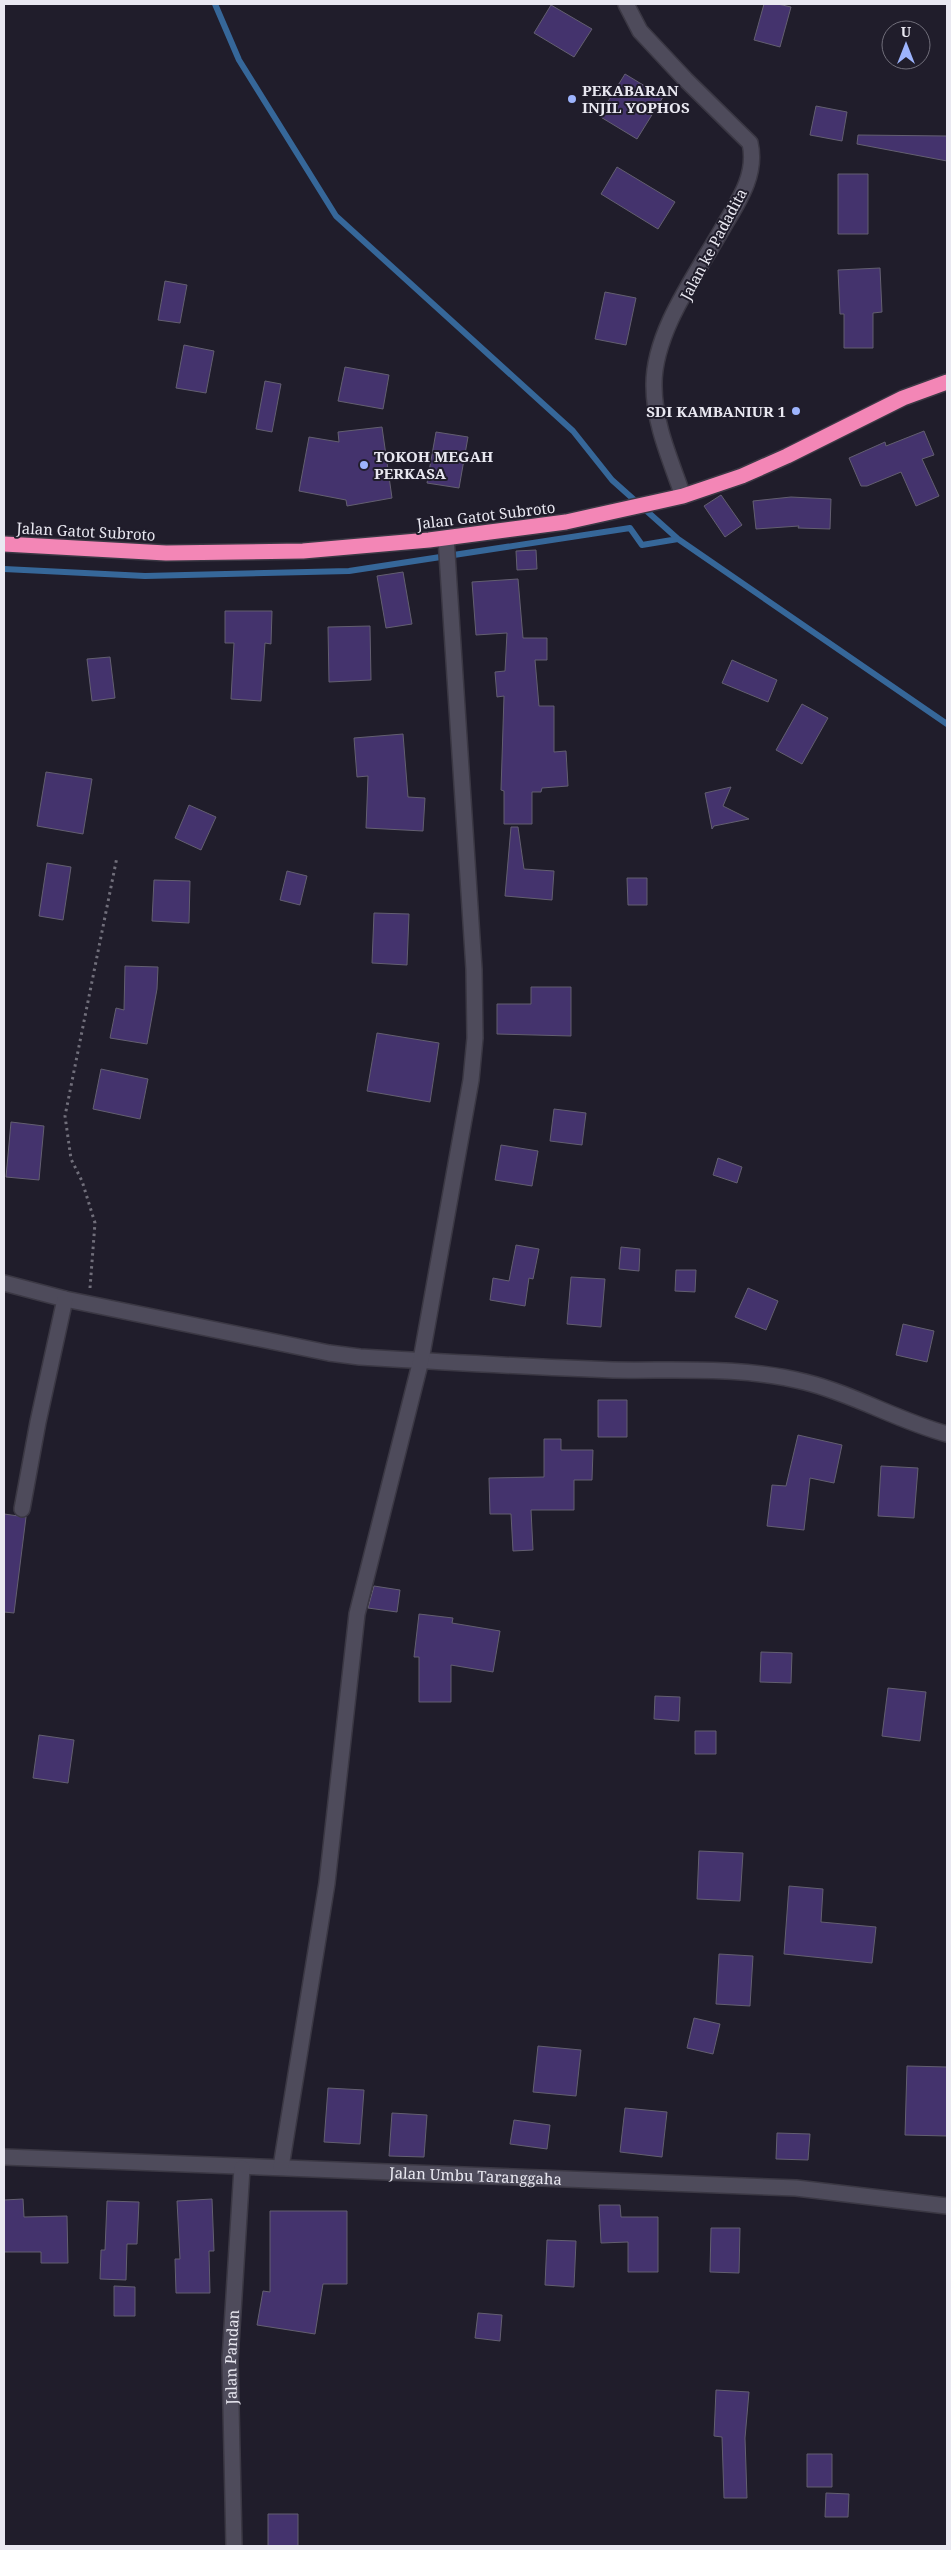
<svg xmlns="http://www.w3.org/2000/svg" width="951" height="2550" font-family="'Noto Serif',serif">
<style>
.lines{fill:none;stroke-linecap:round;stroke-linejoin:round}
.stream{stroke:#366799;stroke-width:6}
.building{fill:#44336d;stroke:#635f70}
.street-casing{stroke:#3b3844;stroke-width:18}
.highway-casing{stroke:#3b3844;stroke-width:18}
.path{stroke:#716f7b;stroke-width:3;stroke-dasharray:2.5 4;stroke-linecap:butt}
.street{stroke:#4e4b5b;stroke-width:15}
.highway{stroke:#f386b6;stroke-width:15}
.poi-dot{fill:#9db4fd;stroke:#201d2b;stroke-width:2}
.labels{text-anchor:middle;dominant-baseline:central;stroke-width:4;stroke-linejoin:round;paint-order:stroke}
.poi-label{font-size:15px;font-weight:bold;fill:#e9e8f1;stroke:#201d2b;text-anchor:start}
.street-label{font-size:15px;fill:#e9e8f1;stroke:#201d2b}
</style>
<rect width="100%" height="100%" fill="#201d2b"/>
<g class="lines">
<path class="stream" d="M215,4L239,60L336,216L573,431L612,480L678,539L947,724
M4,569L145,576L349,571L630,528L642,545L678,539"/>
</g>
<path class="building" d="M764,4H778L791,7L780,47L754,40Z
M551,5L592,29L574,57L534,33Z
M625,74L663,97L637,139L599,116Z
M816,106L847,112L842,141L810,135Z
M858,135L947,136V161L857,144Z
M617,167L675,202L658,229L601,194Z
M838,174H868V234H838Z
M880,268L882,312L873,313V348H844V314H840L838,270Z
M165,281L187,285L180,323L158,320Z
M605,292L636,298L626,345L595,339Z
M184,345L214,351L206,393L176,388Z
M345,367L389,375L383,409L338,401Z
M265,381L281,384L272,432L256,429Z
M382,427L392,498L347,506L346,500L299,491L309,437L339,442L338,432Z
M924,431L934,455L922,459L939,496L916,506L901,472L867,486H861L849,458L885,442L886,446Z
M436,432L468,437L459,488L427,483Z
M721,495L742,525L725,537L704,506Z
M791,497L831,499L830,529L798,528L799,526L756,529L753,501Z
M536,550L537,569L517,570L516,551Z
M403,572L412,624L386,628L377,576Z
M518,579L523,638H547V660H535L539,706H554V752L566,751L568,786L542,788L541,792H532V824H504V791L501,790L504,696L497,697L495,672L505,671L507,633L476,635L472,582Z
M225,611H272L271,644L265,643L261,701L231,699L234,643H225Z
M370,626L371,680L329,682L328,627Z
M110,657L115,698L92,701L87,659Z
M732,660L777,680L768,702L722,683Z
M802,704L828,718L802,764L776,750Z
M403,734L408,797L425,798L423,831L366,828L368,776L357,777L354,738Z
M46,772L92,779L83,834L37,826Z
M731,787L723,806L749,819L714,826L712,829L705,793Z
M189,805L216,817L201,850L175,838Z
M511,827H518L524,869L554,871L552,900L505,896Z
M47,863L71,867L63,920L39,916Z
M287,871L307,876L300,905L280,900Z
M627,878H647V905H628Z
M154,880L190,881L189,923L152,921Z
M374,913L409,914L407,965L372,963Z
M125,966L158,967L157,989L147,1044L110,1038L116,1008L124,1010Z
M531,987H571V1036L497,1034V1004H531Z
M377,1033L439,1043L430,1102L367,1091Z
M101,1069L148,1079L140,1119L93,1109Z
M554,1109L586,1113L582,1145L550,1141Z
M11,1122L44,1126L39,1180L6,1177Z
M501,1145L538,1151L532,1186L495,1180Z
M718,1158L742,1167L737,1183L713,1175Z
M516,1245L539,1249L533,1279L529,1278L525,1306L490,1300L493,1278L509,1281Z
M621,1247L640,1249L639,1271L619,1269Z
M676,1270H696L695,1292L675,1291Z
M571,1277L605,1279L601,1327L567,1324Z
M748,1288L778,1301L766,1330L735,1317Z
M903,1324L934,1331L927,1362L896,1355Z
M598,1400H627V1437H598Z
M798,1435L842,1445L834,1483L810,1478L804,1530L767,1526L772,1485L786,1486Z
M544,1439H561V1450H593L592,1480H574V1510H531L533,1550L513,1551L511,1514H490L489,1478L544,1477Z
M881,1466L918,1468L914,1518L878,1516Z
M4,1514L26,1517L14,1613L4,1612Z
M374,1586L400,1590L397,1612L368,1608Z
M419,1614L453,1618L452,1623L500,1631L493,1672L451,1665V1702H419V1657H414Z
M761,1652L792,1653L791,1683L760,1682Z
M888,1688L926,1692L920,1741L882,1736Z
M655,1696L680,1697L679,1721L654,1719Z
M695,1731H716V1754H695Z
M39,1735L74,1740L68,1783L33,1778Z
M699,1851L743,1853L740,1901L697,1899Z
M789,1886L823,1889L821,1922L876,1927L872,1963L784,1954Z
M719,1954L753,1956L750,2006L716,2004Z
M694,2018L720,2024L713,2054L687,2048Z
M538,2046L581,2050L576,2096L533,2092Z
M907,2066L947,2067V2136L905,2135Z
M328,2088L364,2090L360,2144L324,2142Z
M625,2108L667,2112L662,2157L620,2152Z
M392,2113L427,2115L424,2157L389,2156Z
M514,2120L550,2125L547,2149L510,2144Z
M777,2133L810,2134L808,2160L776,2159Z
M23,2199L24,2217L67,2216L68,2263H41V2252H4V2200Z
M212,2199L214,2251H209L210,2293H176L175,2259H180L177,2201Z
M107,2201L139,2202L137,2244H127L126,2280L100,2279L101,2250H105Z
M599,2205H620L621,2217H658V2272H628V2242L601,2243Z
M270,2211H347V2284H323L315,2334L257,2325L263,2291L270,2292Z
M711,2228H740L739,2273L710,2272Z
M547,2240L576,2241L574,2287L545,2285Z
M114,2286L135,2287V2316H114Z
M478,2313L502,2315L500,2341L475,2338Z
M716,2390L749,2392L745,2438L747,2498H724L722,2437L714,2436Z
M807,2454H832V2487H807Z
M826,2493L849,2494L848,2517H825Z
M268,2514H298V2546H268Z"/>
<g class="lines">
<defs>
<g id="street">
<path d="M626,4L640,31L685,79L750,143C757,173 740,199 725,224C699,271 653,331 654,386C654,424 671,461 683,496"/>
<path d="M4,1283L65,1299L329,1353L360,1357C444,1362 528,1367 613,1370C678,1371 742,1366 805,1382C854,1394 898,1421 947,1434"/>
<path d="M22,1509L38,1422L65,1299"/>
<path id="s1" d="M4,2157L796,2188L947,2206"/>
<path d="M281,2167L327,1883L357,1614L421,1360L471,1080L475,1038L474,969L446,538"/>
<path id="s2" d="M234,2546L230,2360L242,2168"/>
</g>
<path id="highway" d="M4,544L166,553L303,551L429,540L566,522L683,496L742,476L787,456L903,398L947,382"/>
</defs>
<use href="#street" class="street-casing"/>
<use href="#highway" class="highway-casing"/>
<path class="path" d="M90,1288L95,1223L82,1181L71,1159L65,1116L117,857"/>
<use href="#street" class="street"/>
<use href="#highway" class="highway"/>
</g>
<g class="poi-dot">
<circle cx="572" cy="99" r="5"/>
<circle cx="796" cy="411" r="5"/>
<circle cx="364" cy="465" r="5"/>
</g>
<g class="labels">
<g class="poi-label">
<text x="582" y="90">PEKABARAN<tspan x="582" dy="17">INJIL YOPHOS</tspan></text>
<text x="786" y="411" text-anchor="end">SDI KAMBANIUR 1</text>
<text x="374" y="456">TOKOH MEGAH<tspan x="374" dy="17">PERKASA</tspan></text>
</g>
<g class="street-label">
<text transform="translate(713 244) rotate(-62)">Jalan ke Padadita</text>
<text transform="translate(486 515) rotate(-7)">Jalan Gatot Subroto</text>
<text transform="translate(86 531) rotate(3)">Jalan Gatot Subroto</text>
<text stroke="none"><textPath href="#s1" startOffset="472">Jalan Umbu Taranggaha</textPath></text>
<text stroke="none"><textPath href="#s2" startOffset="189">Jalan Pandan</textPath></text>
</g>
</g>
<rect width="951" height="2550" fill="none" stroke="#e9e8f1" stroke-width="10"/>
<g transform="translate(906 45)"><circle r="24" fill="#201d2b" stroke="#706e7a"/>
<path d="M0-4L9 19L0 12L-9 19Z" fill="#9db4fd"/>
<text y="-8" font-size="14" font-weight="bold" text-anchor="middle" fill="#e9e8f1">U</text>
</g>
</svg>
